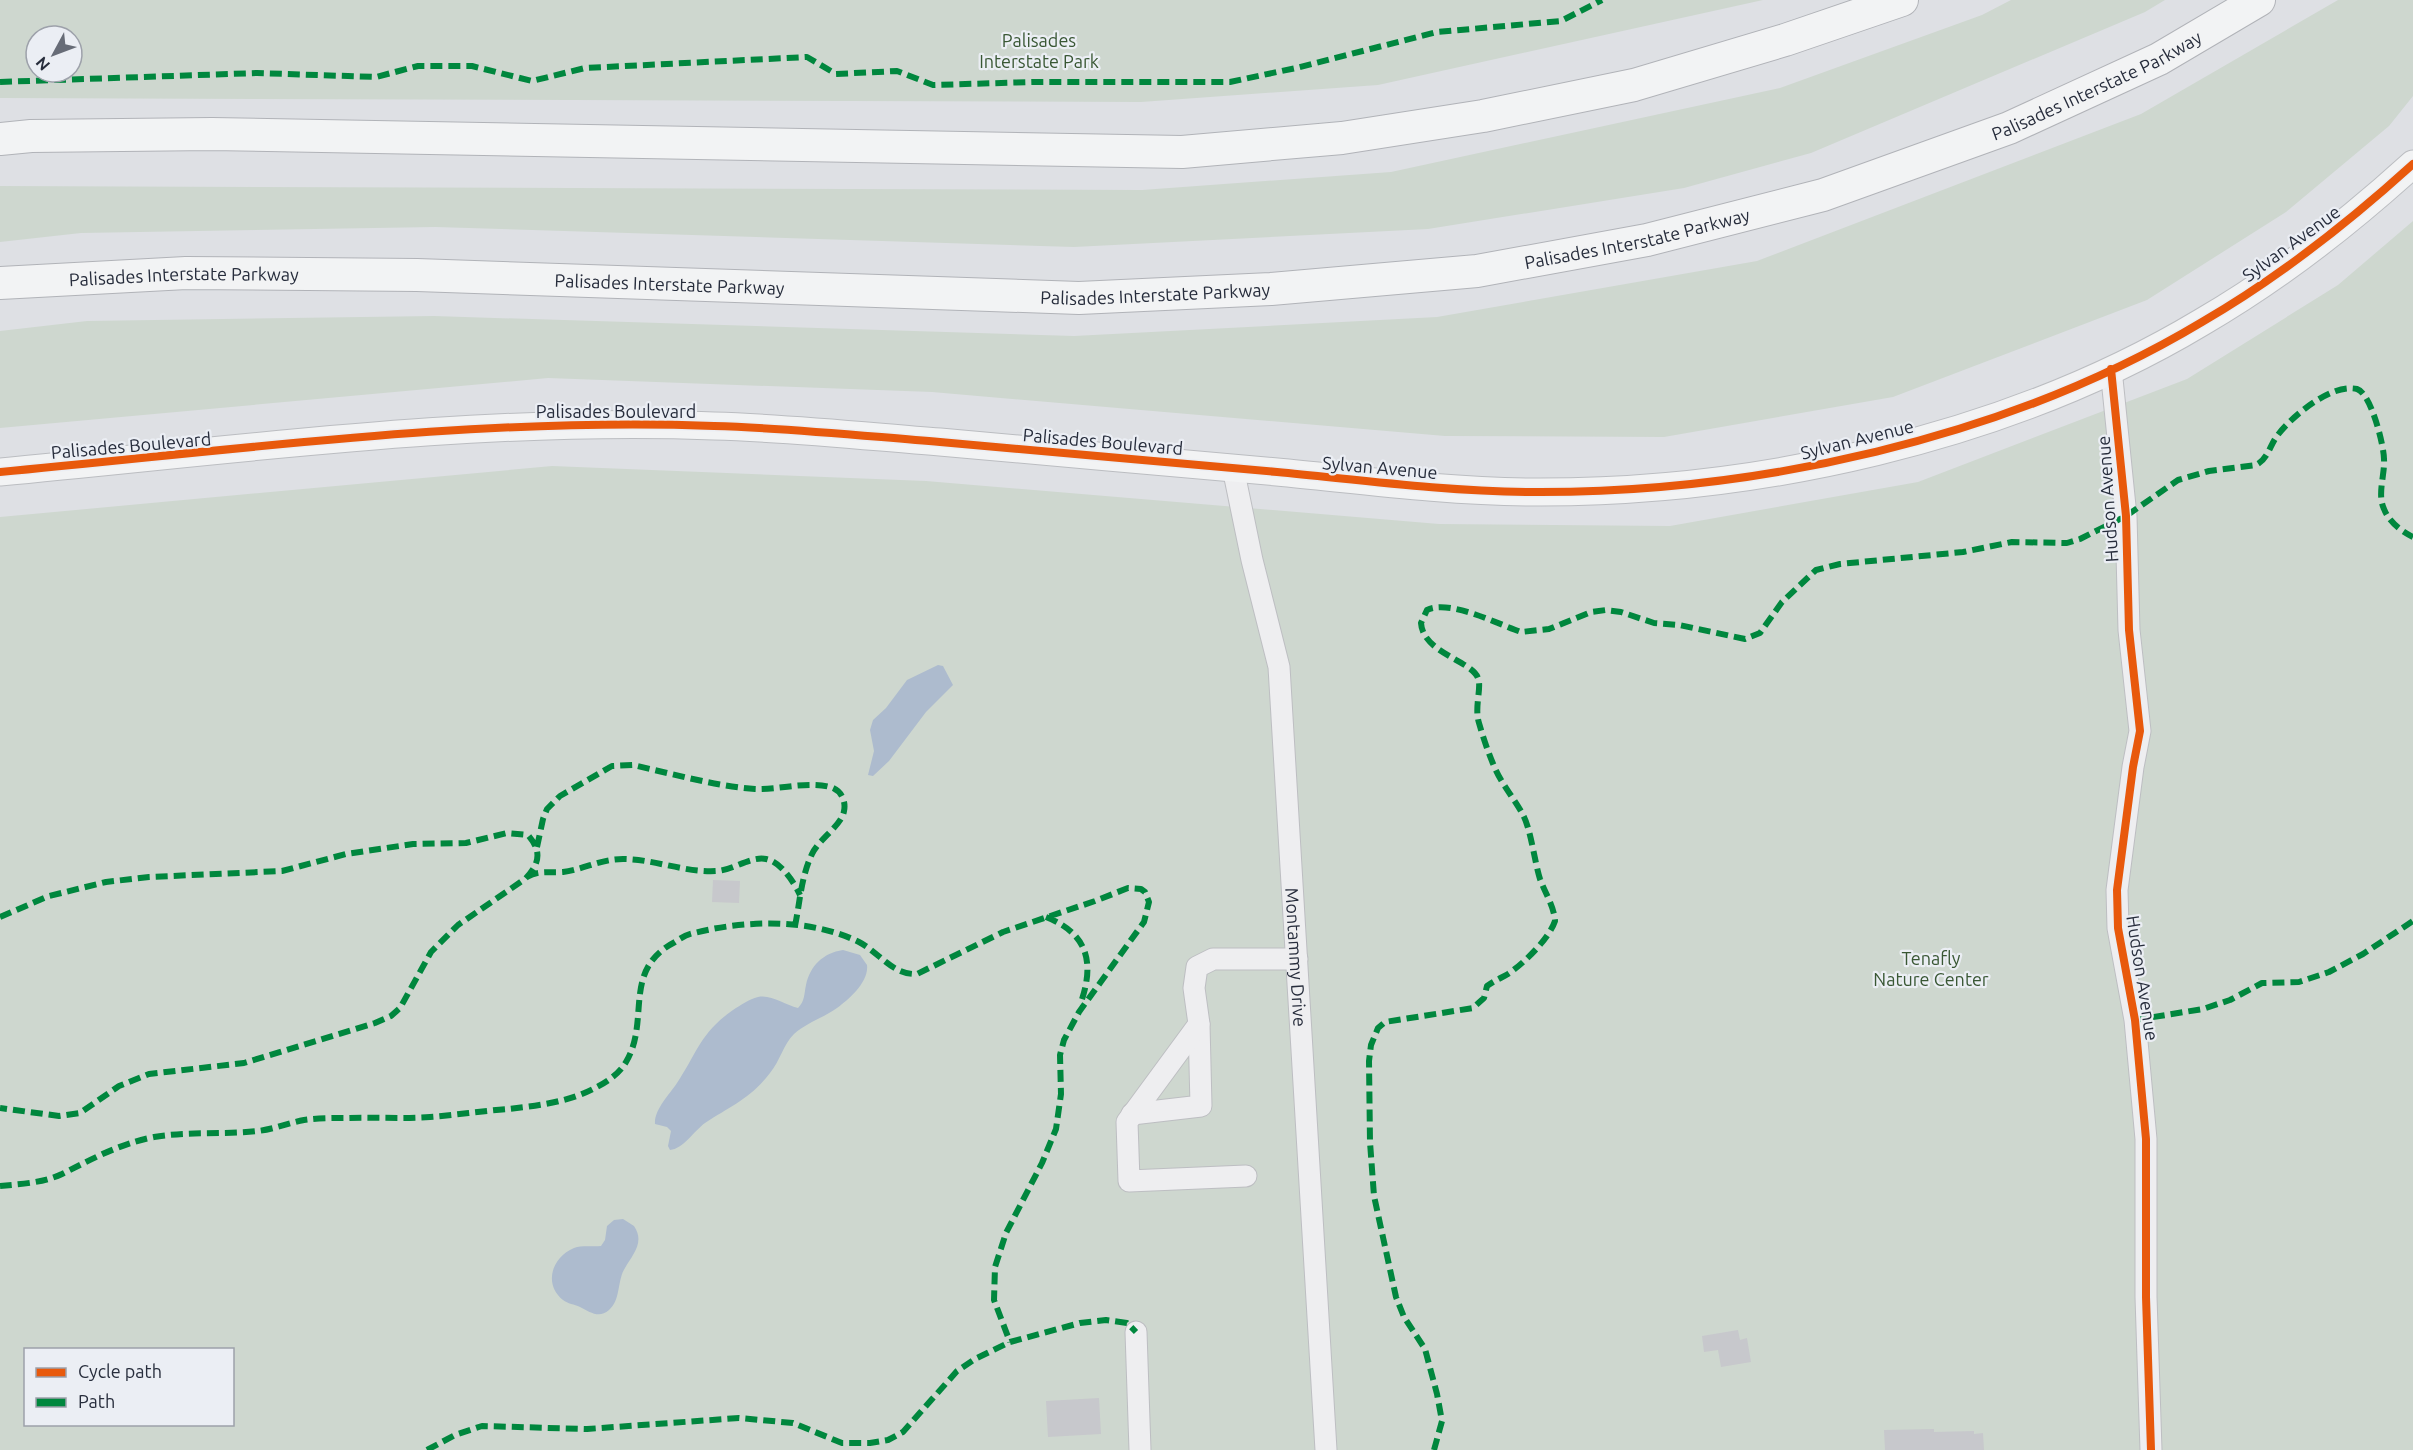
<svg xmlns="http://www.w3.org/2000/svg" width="2413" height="1450" font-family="Ubuntu,sans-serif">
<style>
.green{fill:#ced7cf;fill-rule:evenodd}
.water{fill:#adbbce}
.building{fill:#c7c8cc}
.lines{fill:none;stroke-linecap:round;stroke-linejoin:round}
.minor-casing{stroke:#bdbec2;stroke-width:23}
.major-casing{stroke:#bbbdc1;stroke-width:29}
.highway-casing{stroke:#b1b3b8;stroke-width:34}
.minor{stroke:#eeeef0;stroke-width:21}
.major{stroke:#f2f3f4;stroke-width:27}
.highway{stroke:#f2f3f4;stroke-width:32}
.quiet{stroke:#00873e;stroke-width:6;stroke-dasharray:12 6;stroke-linecap:butt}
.cycleway-casing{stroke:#ebeef4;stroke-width:11}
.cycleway{stroke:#e8590c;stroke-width:8}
.labels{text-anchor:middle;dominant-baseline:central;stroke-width:4.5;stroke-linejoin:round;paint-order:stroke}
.park-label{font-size:18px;fill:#395734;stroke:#ebeef4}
.street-label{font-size:18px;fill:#272d3c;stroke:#ebeef4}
</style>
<rect width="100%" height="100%" fill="#dee0e4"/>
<path class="green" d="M0,0H1763L1378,85L1141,102L0,98ZM36,36H72V72H36Z
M2011,0H2165L2145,12L1811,153L1684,188L1428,229L1074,247L435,227L81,233L0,242V186L1142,190L1391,172L1780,88L1982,15Z
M2338,0H2413V96L2389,126L2286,212L2147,300L1893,397L1664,437L1445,436L932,392L548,378L0,428V331L87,321L434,316L1074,336L1437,317L1757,261L2141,114Z
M2413,221V1450H0V517L552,466L926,481L1439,524L1670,526L1918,482L2187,379L2338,285ZM26,1350H232V1424H26Z"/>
<path class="water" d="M938,665L943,666L953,685L926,712L889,761L873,776L868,775L874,751L870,730L873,720L886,708L907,680Z
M843,950L860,955L867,965C869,982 849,999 837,1008C823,1018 806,1023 794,1034C783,1045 780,1061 770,1073C750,1099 731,1106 705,1123C694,1131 683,1149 670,1150L668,1146L671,1131L667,1127L655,1124C654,1110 669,1095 677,1083C697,1053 700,1033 733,1010C741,1005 749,999 758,997C771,994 785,1005 798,1008C805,1001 804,994 806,985C810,966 823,953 843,950Z
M623,1219L634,1226C645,1242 633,1254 625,1268C617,1280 621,1300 609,1310C599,1319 590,1312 580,1307C574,1304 568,1304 563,1300C543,1284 552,1257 574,1248C582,1245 592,1247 601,1246L605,1240L607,1226L614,1220Z"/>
<path class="building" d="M713,880L740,881L739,903L712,902Z
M1738,1330L1740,1340L1747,1338L1751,1362L1721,1367L1718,1350L1704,1352L1702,1336Z
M1099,1398L1101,1434L1048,1437L1046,1401Z
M1934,1429V1432L1974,1431V1434L1983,1433L1984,1450H1885L1884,1430Z"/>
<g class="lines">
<defs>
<g id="minor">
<path d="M2111,369L2126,516L2129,630L2140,731L2133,767L2117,890L2118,928L2135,1020L2146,1139V1297L2151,1450"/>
<path id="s1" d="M1233,468L1252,560L1279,667L1326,1450"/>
<path d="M1132,1114L1201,1106L1199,1024"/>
<path d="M1246,1176L1129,1181L1127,1122L1199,1024L1194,988L1197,967L1213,959H1297"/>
<path d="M1136,1332L1140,1450"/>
</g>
<path id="major" d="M0,472C237,450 475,417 714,426C789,428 864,436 940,442C1052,452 1165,462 1277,472C1361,480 1444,491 1528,492C1754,494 2007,439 2202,322C2278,278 2348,223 2413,164"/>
<g id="highway">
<path d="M0,139L31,136L212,134L1182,152L1342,138L1483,116L1634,85L1785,40L1902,0"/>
<path id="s2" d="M0,283L186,273L417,275L1079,298L1271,289L1477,271L1647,240L1823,195L2009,128L2159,59L2259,0"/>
</g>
</defs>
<use href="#minor" class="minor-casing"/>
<use href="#major" class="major-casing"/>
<use href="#highway" class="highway-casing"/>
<use href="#minor" class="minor"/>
<use href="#major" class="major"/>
<use href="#highway" class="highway"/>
<path class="quiet" d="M0,82L257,73L376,77L418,66H472L532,81L585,68L807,57L836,74L897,71L933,85L1034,82H1230L1296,68L1437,32L1561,21L1602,0
M537,847L543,819L547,809L560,796L612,766L633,765C673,774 715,786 755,789C780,790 810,780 833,788C842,792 846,802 844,811C842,825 819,839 812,854C801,877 800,902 795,926
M527,877C539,870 550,873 563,872C585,869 603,858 626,859C656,860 687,873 717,871C733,870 751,856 766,859C781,862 794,882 800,895
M0,917L49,896L106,882L149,877L282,871L346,854L413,844L466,843L507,833L528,835C542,851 540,864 525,879L458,925L431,952L400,1008L391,1016L375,1023L244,1063L149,1074L119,1086L80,1113L59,1116L0,1108
M1046,917C1089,934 1095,964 1080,1005
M2135,1020L2203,1009L2230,1000L2262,983L2299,982L2329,972L2363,954L2413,921
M0,1186C20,1184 43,1183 62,1174C92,1159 119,1144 154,1137C188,1131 224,1135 258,1131C274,1129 289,1123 304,1120C317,1118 332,1118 346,1118C374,1117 402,1119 430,1117C456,1115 482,1111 508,1109C536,1106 569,1102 595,1088C607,1082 619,1074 626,1062C651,1020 621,970 675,942C681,938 687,934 694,933C746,920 810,918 859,942C880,953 892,975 917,974L1003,932L1095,901L1128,888L1141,889L1145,892L1149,902L1144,922L1079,1012L1064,1040L1060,1055L1061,1094L1056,1129L1042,1163L1006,1233L995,1267L994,1300L1010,1342
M427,1450L455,1435L482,1426L587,1429L739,1418L793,1423L842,1443H870L888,1440L903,1432L957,1371L975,1359L1010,1342L1080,1323L1106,1320L1127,1323L1136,1332
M1434,1450L1442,1421L1437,1394L1425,1349L1404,1317L1396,1297L1374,1196L1370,1142L1369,1061L1371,1045L1378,1028L1385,1022L1473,1008L1484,998L1487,986C1494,981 1501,978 1508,974C1523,964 1549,939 1555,921C1554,906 1545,893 1540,879C1534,860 1531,828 1522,813C1513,797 1501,783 1494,766C1488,752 1483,737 1479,723C1474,707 1482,688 1478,678C1472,661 1423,653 1421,623L1427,610C1449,599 1498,624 1521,632L1549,629L1591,612L1606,610L1621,612L1654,623L1679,625L1745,639L1760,633L1782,602L1816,570L1840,564L1963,552L2012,542L2067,543L2080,539L2126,516L2178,480L2209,471L2256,465C2268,459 2269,447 2277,436C2291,417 2331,383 2357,389C2371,393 2384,446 2384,459C2385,475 2377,494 2384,509C2389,522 2401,531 2413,537"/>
<defs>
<path id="cycleway" d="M2111,369L2126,516L2129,630L2140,731L2133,767L2117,890L2118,928L2135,1020L2146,1139V1297L2151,1450
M0,472C237,450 475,417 714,426C789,428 864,436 940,442C1052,452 1165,462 1277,472C1361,480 1444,491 1528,492C1754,494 2007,439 2202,322C2278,278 2348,223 2413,164"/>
</defs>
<use href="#cycleway" class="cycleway-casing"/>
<use href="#cycleway" class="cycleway"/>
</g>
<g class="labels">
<g class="park-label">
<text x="1039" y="40">Palisades<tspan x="1039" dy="21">Interstate Park</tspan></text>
<text x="1931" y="958">Tenafly<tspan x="1931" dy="21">Nature Center</tspan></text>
</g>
<g class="street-label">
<text stroke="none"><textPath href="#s2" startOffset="2128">Palisades Interstate Parkway</textPath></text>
<text stroke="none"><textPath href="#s2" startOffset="1642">Palisades Interstate Parkway</textPath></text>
<text transform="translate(2291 243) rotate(-36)">Sylvan Avenue</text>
<text stroke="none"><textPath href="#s2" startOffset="184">Palisades Interstate Parkway</textPath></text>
<text stroke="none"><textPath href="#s2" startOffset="670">Palisades Interstate Parkway</textPath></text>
<text stroke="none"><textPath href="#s2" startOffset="1156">Palisades Interstate Parkway</textPath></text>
<text x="616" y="411">Palisades Boulevard</text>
<text transform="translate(1857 439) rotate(-14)">Sylvan Avenue</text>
<text transform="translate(1103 441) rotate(5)">Palisades Boulevard</text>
<text transform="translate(131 445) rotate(-5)">Palisades Boulevard</text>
<text transform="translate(1380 467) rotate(5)">Sylvan Avenue</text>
<text transform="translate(2107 499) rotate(-94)">Hudson Avenue</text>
<text stroke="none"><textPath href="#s1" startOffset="495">Montammy Drive</textPath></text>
<text transform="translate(2143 978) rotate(81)">Hudson Avenue</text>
</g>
</g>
<rect x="24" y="1348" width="210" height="78" fill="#ebeef4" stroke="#9da1aa" stroke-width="1.5"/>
<rect x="36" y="1368" width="30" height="9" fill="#e8590c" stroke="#9da1aa" stroke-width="1.5"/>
<text x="78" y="1378" font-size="18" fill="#272d3c">Cycle path</text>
<rect x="36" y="1398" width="30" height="9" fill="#00873e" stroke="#9da1aa" stroke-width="1.5"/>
<text x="78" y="1408" font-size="18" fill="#272d3c">Path</text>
<g transform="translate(54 54) rotate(229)"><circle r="28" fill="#ebeef4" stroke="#9da1aa" stroke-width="1.5"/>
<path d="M0-4.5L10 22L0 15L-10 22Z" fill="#676c77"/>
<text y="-9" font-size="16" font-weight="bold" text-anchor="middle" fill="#272d3c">N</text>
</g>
</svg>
